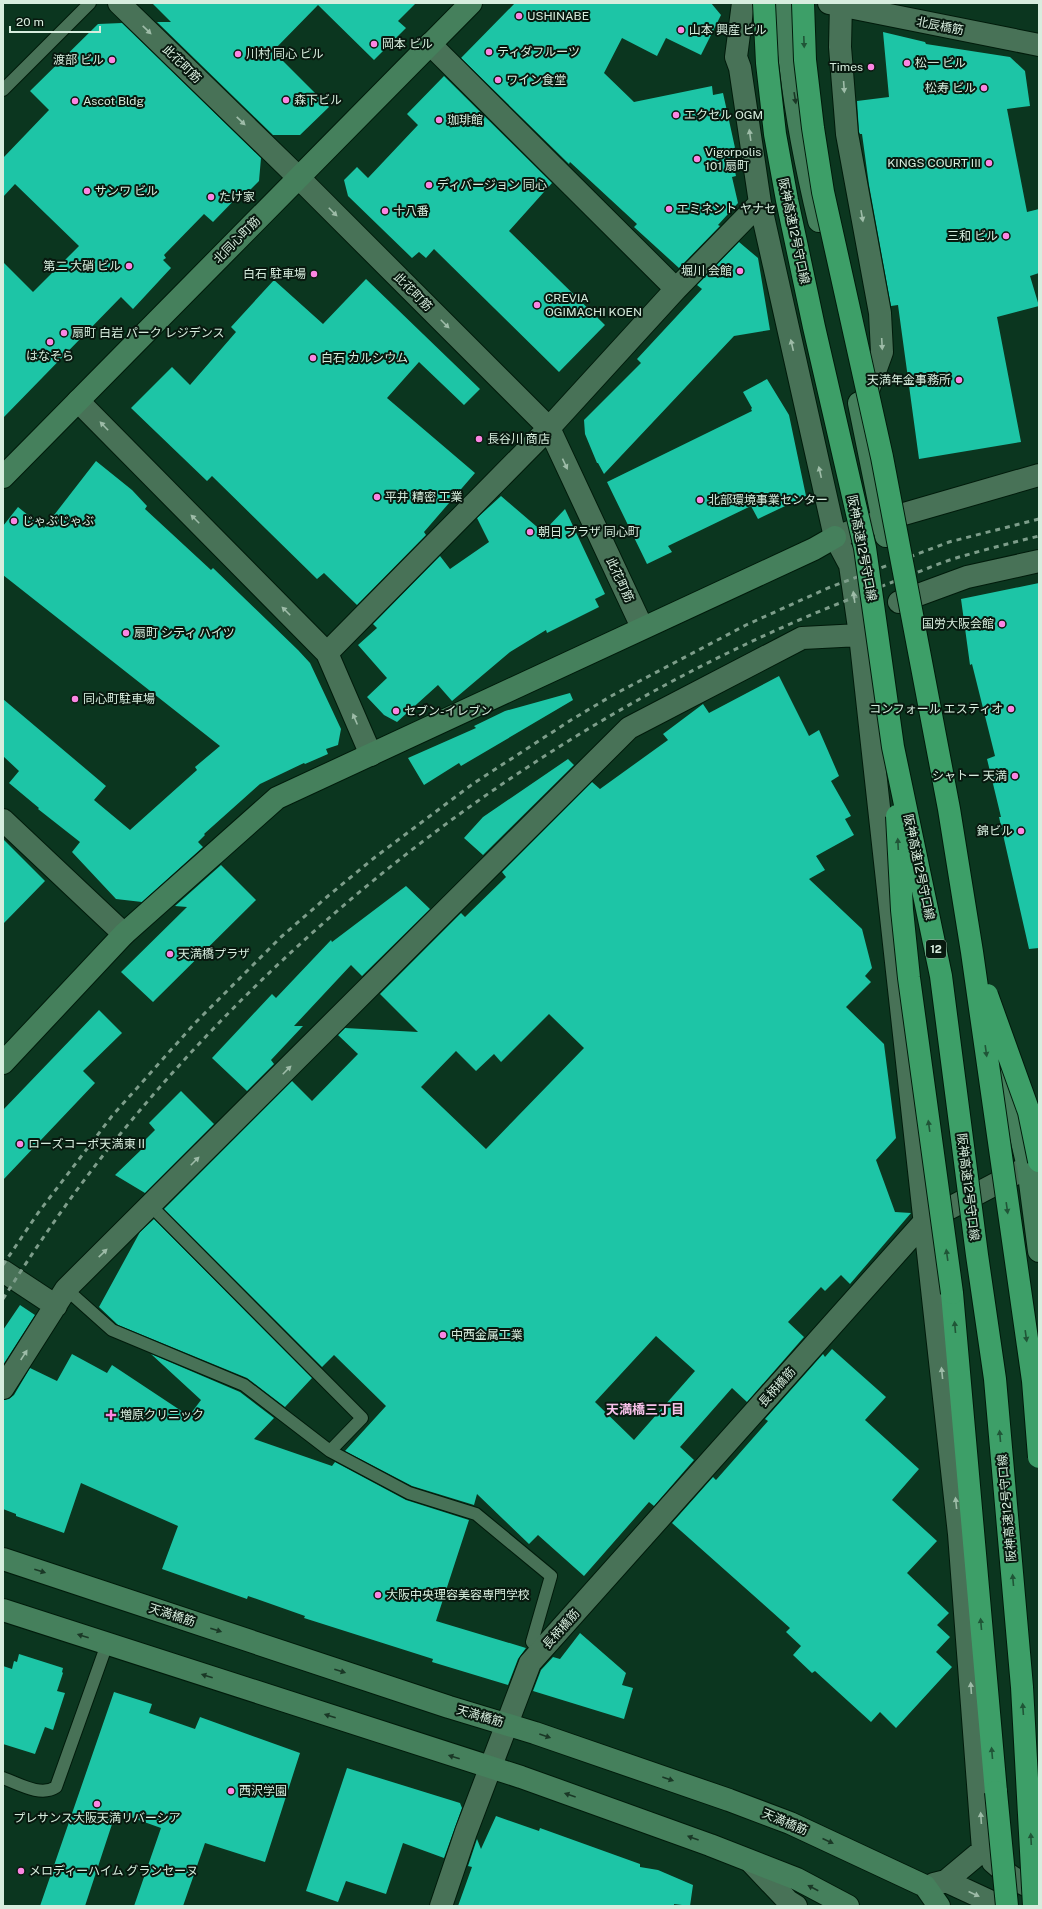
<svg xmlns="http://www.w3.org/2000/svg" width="1042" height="1909" font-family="'Public Sans','Noto Sans JP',sans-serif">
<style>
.building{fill:#1dc5a6;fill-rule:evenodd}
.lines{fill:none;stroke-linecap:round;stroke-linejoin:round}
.lane-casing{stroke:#001b0b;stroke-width:14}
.street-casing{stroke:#001b0b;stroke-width:24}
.secondary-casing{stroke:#001b0b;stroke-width:24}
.highway-casing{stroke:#001b0b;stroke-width:24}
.lane{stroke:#487257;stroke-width:12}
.street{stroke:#487257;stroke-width:22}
.secondary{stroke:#45805c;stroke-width:22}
.highway{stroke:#3d9f68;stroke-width:22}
.rail{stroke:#7d9d8a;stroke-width:3;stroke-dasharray:5 5;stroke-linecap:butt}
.highway-bridge-casing{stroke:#001b0b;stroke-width:24;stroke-linecap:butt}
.highway-bridge{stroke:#3d9f68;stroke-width:22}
.oneway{fill:#9ebca8}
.oneway2{fill:#205537}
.oneway3{fill:#1a3826}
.poi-dot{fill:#fc86e3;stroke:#08190f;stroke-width:1.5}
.labels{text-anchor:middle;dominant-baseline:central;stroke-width:4;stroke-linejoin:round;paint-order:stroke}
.shield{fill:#08190f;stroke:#99ada0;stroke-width:1}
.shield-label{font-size:11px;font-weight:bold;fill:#d7edde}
.poi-label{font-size:12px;fill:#d7edde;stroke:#08190f;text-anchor:start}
.street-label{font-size:12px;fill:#d7edde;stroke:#08190f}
.neighbourhood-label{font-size:13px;font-weight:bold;fill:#f7c1e9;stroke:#08190f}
</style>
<rect width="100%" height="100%" fill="#0b361f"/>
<path class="building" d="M152,3H416L398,21L406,28L374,60L318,5L273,51L329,107L300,135H273L157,22H171Z
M515,3H711L721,15L701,55L666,38L657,56L622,38L604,73L634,102L712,86L713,95L723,93L739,166L734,167L736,176L732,177L738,203L718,225L720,226L679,268L634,227L637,224L570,162L569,164L461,58Z
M122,23L261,158L259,181L247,193L244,190L213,222L204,214L164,255L166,258L163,260L171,268L133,309L121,297L3,418V262L33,292L79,246L15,184L3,197V158L49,110L30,91L98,24Z
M883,32L925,42L926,44L1010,57L1025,71L1030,106L1007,109L1027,212L1039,209V273L1030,276L1039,306L997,317L1021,442L919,459L898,305L891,306L869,185L862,134H860L859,132L857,101L889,97Z
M444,76L552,183L509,231L605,325L559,372L434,249L426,258L419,252L412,258L348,196L344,180L357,167L368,178L418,125L407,114Z
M739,242L758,258L770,330L734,336L604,474L598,463H597L585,434L584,420L641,363L637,359L702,289L697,285Z
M366,279L480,389L464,405L419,362L387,398L475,473L424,532L426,535L357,605L324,573L317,579L212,476L207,481L131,408L172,367L190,385L236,332L231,327L274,280L323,324Z
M767,379L789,415L806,496L758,519L751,506L668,546L672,552L647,564L607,482L752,411L751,409L752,408L743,392Z
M96,461L132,490L147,506L145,509L211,570L213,568L298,650L310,663L341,729L338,745L326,749L328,754L305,764L304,763L260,784L204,834L205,835L198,842L203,847L142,902L116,899L72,852L80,842L38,809L39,808L9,783L19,771L3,756V699L106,786L94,800L130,830L197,770L195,767L220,746L3,575V526L18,507L44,528Z
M501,496L543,532L565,509L605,594L595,599L599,607L547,633L546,630L510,652L452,701L438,685L397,722L384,715L367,697L387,678L358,645L377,628L373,624L440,556L450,569L489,542L477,518Z
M1039,583V948L1029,949L999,817H1001L987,759L995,756L972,664L970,665L961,599Z
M779,676L809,736L819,730L839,776L831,781L851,816L845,819L854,835L816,856L825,870L809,879L862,929L872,968L865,976L871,982L846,1007L884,1044L896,1138L876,1160L895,1212L911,1213L850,1284L841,1275L825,1291L821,1287L788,1322L804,1337L747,1402L732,1388L680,1447L694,1460L654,1506L649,1502L584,1576L538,1535L529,1544L477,1494L474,1505L412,1486L345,1451L386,1406L334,1355L322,1367L164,1209L292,1081L312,1101L358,1054L338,1035L345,1028L418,1032L380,994L461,913L465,917L506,877L502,872L592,782L600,789L668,740L663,734L703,704L709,713ZM549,1014L584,1048L486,1149L421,1087L456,1051L476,1071L494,1054L501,1062ZM656,1336L695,1371L634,1440L595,1402Z
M570,693L573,700L461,766L459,763L424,785L408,758L476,728L474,726L505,711Z
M568,759L574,765L483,855L464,838L483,817Z
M3,839L45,881L3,924Z
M221,865L256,900L153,1002L121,972L187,907L175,906Z
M406,886L430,909L362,976L351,965L294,1026H303L271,1060L274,1064L247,1091L212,1058L272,994L276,998L331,940L332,942Z
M99,1010L122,1033L83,1071L95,1083L3,1180V1110Z
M181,1091L214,1124L145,1193L115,1175L142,1149L139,1146L155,1130L149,1123Z
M154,1219L312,1378L285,1407L247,1378L118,1325L99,1307L140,1232Z
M20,1305L35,1315L3,1365V1330Z
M832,1349L886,1397L865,1420L919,1469L892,1500L937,1541L907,1573L949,1613L937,1625L950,1637L936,1652L952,1667L896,1728L880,1712L871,1722L815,1671L812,1673L793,1655L801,1646L786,1632L790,1628L672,1523L713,1477L716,1480L768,1421L765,1419L823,1354L825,1357Z
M72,1354L107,1373L112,1365L189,1416L201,1400L151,1354L240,1392L274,1418L254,1439L332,1466L335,1462L406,1500L469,1520L436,1621L526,1648L518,1659L508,1685L432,1662L433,1659L304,1618L305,1616L248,1596L247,1599L162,1569L178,1526L81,1483L64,1533L16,1516V1514L3,1509V1400L9,1399L14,1395L30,1368L57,1381Z
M580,1633L626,1673L622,1685L633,1688L624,1719L533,1691L541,1670L553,1657L560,1659Z
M19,1654L63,1668L62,1672L63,1673L57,1691L65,1693L53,1730L45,1727L35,1754L3,1744V1666L12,1669L14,1661L17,1662Z
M114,1692L152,1704L149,1713L195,1729L200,1717L300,1753L265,1862L205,1843L183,1906H134L161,1828L116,1812L85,1906H40Z
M347,1768L460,1803L462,1808L444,1858L403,1843L386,1894L346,1881L338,1902L306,1891Z
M496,1816L539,1831L540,1828L640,1864V1867L658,1870L693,1885L690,1906L674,1904V1906H458L472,1867L468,1866L477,1839L481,1849Z"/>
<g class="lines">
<defs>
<path id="lane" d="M3,90L90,3
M151,1206L362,1418L330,1451
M66,1289L112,1330L244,1385L330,1451L409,1493L476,1514L551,1576L532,1642L540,1652
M3,1778C19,1784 41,1797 56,1787L107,1644"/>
<path id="street" d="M119,3L299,178L549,428L642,627
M743,3L736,57L740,68L760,203L835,537L850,565L860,635L959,1534L983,1850L946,1881
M829,3L1039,45
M841,3L840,47L847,134L880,313L882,352L864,402
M430,44L676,289
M78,401L327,653L371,755
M835,537L883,520L1039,475
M899,602L967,577L1039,561
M327,653L549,428L676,289L760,203
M3,820L124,934
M3,1271L56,1306
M3,1388L66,1289L629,728L802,638L860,635
M751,1862L788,1901L796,1906
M993,1862C1007,1875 1021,1884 1039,1891
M934,1884L946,1881L1000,1906
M441,1906L466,1832L530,1663L925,1221L1028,1167L1039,1156"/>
<path id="secondary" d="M786,3C785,25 788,48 791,70C797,121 807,171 819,221
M859,403L886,536
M3,477L471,3
M3,1063L124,934L277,798L814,549L835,537
M1004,1065L1028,1167L1039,1251
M3,1559L449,1707L535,1733L729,1800L790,1823L925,1886L939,1906
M3,1610L521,1777L710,1845L797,1879L848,1906"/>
<path id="highway" d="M952,1293L996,1792"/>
</defs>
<use href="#lane" class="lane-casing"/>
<use href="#street" class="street-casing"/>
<use href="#secondary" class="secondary-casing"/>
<use href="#highway" class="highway-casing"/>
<use href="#lane" class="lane"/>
<use href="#street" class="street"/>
<use href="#secondary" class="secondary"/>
<use href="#highway" class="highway"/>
<path class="rail" d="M3,1265L38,1213L112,1116L195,1023L281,937L328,896L374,858L474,783L571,720L613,695L746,625L828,588L949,542L1039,519
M3,1299C41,1239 81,1181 126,1127C304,911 534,737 790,624C826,608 863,594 900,579C919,572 937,564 956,558C983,550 1011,543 1039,536"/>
<defs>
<path id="highway-bridge" d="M764,3L767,63L775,134L787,200L814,327L865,548L893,747L941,976L977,1255L995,1379L1022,1687L1034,1906
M803,3L805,60L813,128L823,192L882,457L949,809L972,952L1033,1381L1039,1457
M897,816L902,910L909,978L952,1293
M987,995L1029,1112L1039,1161
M996,1792L1007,1906"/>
</defs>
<use href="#highway-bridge" class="highway-bridge-casing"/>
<use href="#highway-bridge" class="highway-bridge"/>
</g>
<defs><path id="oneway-solid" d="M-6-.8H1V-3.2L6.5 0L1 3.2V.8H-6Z"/></defs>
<g class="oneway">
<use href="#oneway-solid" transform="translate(147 30) rotate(44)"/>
<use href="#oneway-solid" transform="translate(844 87) rotate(86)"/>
<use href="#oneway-solid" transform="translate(241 121) rotate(44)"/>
<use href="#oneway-solid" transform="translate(750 135) rotate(-98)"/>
<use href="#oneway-solid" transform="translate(333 212) rotate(45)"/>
<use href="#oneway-solid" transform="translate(862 216) rotate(80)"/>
<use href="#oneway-solid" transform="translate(445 324) rotate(45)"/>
<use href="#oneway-solid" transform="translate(882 344) rotate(87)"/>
<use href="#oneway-solid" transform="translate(792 345) rotate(-103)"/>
<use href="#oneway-solid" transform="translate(104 426) rotate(-134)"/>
<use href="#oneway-solid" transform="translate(565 464) rotate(65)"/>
<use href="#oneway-solid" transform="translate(820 472) rotate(-103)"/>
<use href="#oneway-solid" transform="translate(195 519) rotate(-135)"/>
<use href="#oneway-solid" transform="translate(854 597) rotate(-98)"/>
<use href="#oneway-solid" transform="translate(286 611) rotate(-135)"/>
<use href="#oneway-solid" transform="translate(355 719) rotate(-113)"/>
<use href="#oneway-solid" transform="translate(287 1070) rotate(-45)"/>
<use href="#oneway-solid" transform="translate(195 1161) rotate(-45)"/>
<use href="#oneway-solid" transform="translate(103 1253) rotate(-44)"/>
<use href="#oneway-solid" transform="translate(24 1355) rotate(-57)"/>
<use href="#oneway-solid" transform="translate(942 1373) rotate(-96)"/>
<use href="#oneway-solid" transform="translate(956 1503) rotate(-96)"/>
<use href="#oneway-solid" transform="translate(971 1688) rotate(-94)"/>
<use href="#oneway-solid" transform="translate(981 1818) rotate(-94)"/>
<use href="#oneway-solid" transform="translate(974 1894) rotate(25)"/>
</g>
<g class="oneway2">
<use href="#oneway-solid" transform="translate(804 42) rotate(88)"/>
<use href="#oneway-solid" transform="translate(898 844) rotate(-93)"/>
<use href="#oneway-solid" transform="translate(986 1051) rotate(82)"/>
<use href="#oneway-solid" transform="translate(929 1126) rotate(-98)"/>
<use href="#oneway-solid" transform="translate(1007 1208) rotate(82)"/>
<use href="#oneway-solid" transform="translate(947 1255) rotate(-98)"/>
<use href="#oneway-solid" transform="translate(955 1327) rotate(-95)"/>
<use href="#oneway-solid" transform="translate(1026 1336) rotate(82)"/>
<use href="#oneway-solid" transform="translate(1000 1436) rotate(-95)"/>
<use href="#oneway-solid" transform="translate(1013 1580) rotate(-95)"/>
<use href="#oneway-solid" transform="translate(981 1624) rotate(-95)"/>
<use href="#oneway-solid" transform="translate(1023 1709) rotate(-94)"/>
<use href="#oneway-solid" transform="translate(992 1753) rotate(-95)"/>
<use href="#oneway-solid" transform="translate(1031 1839) rotate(-93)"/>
</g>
<g class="oneway3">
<use href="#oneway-solid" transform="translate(795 98) rotate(81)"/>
<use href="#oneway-solid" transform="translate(40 1571) rotate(18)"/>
<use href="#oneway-solid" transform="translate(216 1630) rotate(18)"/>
<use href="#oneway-solid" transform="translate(83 1636) rotate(-162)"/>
<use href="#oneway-solid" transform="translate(340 1671) rotate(18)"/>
<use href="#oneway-solid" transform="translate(207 1676) rotate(-162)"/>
<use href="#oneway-solid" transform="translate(330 1716) rotate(-162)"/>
<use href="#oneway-solid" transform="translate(545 1736) rotate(19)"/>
<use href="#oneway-solid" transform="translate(454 1757) rotate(-162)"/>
<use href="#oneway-solid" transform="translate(668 1779) rotate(19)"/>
<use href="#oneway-solid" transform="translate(570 1795) rotate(-161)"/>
<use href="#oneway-solid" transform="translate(693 1838) rotate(-160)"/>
<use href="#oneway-solid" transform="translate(828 1841) rotate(24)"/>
<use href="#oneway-solid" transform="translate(813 1888) rotate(-152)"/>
</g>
<g class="poi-dot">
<circle cx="519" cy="16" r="4"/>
<circle cx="681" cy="30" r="4"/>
<circle cx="374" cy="44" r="4"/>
<circle cx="489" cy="52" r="4"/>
<circle cx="238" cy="54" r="4"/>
<circle cx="112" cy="60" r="4"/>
<circle cx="907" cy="63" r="4"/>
<circle cx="871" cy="67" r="4"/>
<circle cx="498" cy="80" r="4"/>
<circle cx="984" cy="88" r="4"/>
<circle cx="286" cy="100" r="4"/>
<circle cx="75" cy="101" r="4"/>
<circle cx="676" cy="115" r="4"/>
<circle cx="439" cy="120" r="4"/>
<circle cx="697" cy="159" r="4"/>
<circle cx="989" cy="163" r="4"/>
<circle cx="429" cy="185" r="4"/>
<circle cx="87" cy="191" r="4"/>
<circle cx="211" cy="197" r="4"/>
<circle cx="669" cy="209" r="4"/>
<circle cx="385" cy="211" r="4"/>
<circle cx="1006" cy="236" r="4"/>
<circle cx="129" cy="266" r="4"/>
<circle cx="740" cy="271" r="4"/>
<circle cx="314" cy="274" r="4"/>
<circle cx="537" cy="305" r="4"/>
<circle cx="64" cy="333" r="4"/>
<circle cx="50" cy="342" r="4"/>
<circle cx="313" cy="358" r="4"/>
<circle cx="959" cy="380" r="4"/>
<circle cx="479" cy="439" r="4"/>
<circle cx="377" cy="497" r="4"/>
<circle cx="700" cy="500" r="4"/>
<circle cx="14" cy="521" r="4"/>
<circle cx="530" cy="532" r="4"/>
<circle cx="1002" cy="624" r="4"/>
<circle cx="126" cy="633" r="4"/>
<circle cx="75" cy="699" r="4"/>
<circle cx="1011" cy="709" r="4"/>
<circle cx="396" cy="711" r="4"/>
<circle cx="1015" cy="776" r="4"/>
<circle cx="1021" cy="831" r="4"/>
<circle cx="170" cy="954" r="4"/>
<circle cx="20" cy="1144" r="4"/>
<circle cx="443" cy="1335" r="4"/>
<path d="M109 1409h4v4h4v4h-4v4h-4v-4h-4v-4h4z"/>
<circle cx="378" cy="1595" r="4"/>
<circle cx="231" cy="1791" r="4"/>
<circle cx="97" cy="1804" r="4"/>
<circle cx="21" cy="1871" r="4"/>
</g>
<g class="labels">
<rect class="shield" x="926" y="940" width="20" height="18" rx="3"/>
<g class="shield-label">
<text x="936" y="949">12</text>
</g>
<g class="poi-label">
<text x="527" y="16">USHINABE</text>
<text x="689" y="30">山本 興産 ビル</text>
<text x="382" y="44">岡本 ビル</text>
<text x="497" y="52">ティダフルーツ</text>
<text x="246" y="54">川村 同心 ビル</text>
<text x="104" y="60" text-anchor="end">渡部 ビル</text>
<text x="915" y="63">松一 ビル</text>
<text x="863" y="67" text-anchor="end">Times</text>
<text x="506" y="80">ワイン食堂</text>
<text x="976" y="88" text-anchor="end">松寿 ビル</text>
<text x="294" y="100">森下ビル</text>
<text x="83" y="101">Ascot Bldg</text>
<text x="684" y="115">エクセル OGM</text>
<text x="447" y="120">珈琲館</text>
<text x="705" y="152">Vigorpolis<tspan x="705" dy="14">101 扇町</tspan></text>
<text x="981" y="163" text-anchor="end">KINGS COURT III</text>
<text x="437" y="185">ディバージョン 同心</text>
<text x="95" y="191">サンワ ビル</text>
<text x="219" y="197">たけ家</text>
<text x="677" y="209">エミネント ヤナセ</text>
<text x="393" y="211">十八番</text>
<text x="998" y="236" text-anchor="end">三和 ビル</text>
<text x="121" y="266" text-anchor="end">第二 大硝 ビル</text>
<text x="732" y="271" text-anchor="end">堀川 会館</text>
<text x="306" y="274" text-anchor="end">白石 駐車場</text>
<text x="545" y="298">CREVIA<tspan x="545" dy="14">OGIMACHI KOEN</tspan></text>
<text x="72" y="333">扇町 白岩 パーク レジデンス</text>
<text x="50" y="356" text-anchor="middle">はなそら</text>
<text x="321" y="358">白石 カルシウム</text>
<text x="951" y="380" text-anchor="end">天満年金事務所</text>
<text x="487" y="439">長谷川 商店</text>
<text x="385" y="497">平井 精密 工業</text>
<text x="708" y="500">北部環境事業センター</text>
<text x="22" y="521">じゃぶじゃぶ</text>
<text x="538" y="532">朝日 プラザ 同心町</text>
<text x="994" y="624" text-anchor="end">国労大阪会館</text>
<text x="134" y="633">扇町 シティ ハイツ</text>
<text x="83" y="699">同心町駐車場</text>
<text x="1003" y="709" text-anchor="end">コンフォール エスティオ</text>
<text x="404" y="711">セブン-イレブン</text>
<text x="1007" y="776" text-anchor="end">シャトー 天満</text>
<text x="1013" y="831" text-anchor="end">錦ビル</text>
<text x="178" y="954">天満橋プラザ</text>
<text x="28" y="1144">ローズコーポ天満東Ⅱ</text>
<text x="451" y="1335">中西金属工業</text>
<text x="120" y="1415">増原クリニック</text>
<text x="386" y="1595">大阪中央理容美容専門学校</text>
<text x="239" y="1791">西沢学園</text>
<text x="97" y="1818" text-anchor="middle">プレサンス大阪天満リバーシア</text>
<text x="29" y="1871">メロディーハイム グランセーヌ</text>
</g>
<g class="street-label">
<text transform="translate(940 26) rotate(11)">北辰橋筋</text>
<text transform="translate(182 64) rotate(44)">此花町筋</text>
<text transform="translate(794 231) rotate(78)">阪神高速12号守口線</text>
<text transform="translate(237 240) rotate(-45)">北同心町筋</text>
<text transform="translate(413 292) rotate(45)">此花町筋</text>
<text transform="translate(862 548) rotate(79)">阪神高速12号守口線</text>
<text transform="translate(620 580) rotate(65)">此花町筋</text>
<text transform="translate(919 867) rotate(78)">阪神高速12号守口線</text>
<text transform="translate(968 1187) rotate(83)">阪神高速12号守口線</text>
<text transform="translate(777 1387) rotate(-48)">長柄橋筋</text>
<text transform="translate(1007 1508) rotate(-95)">阪神高速12号守口線</text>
<text transform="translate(172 1615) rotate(18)">天満橋筋</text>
<text transform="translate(561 1629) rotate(-48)">長柄橋筋</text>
<text transform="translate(480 1716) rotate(16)">天満橋筋</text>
<text transform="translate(785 1822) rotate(23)">天満橋筋</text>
</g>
<g class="neighbourhood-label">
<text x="645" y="1409">天満橋三丁目</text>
</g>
</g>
<rect width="1042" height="1909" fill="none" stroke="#d7edde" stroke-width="8"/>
<path d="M10 26v6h90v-6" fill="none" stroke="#d7edde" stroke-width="2"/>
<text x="16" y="26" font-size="12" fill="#d7edde" stroke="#08190f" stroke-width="3" paint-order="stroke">20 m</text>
</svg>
